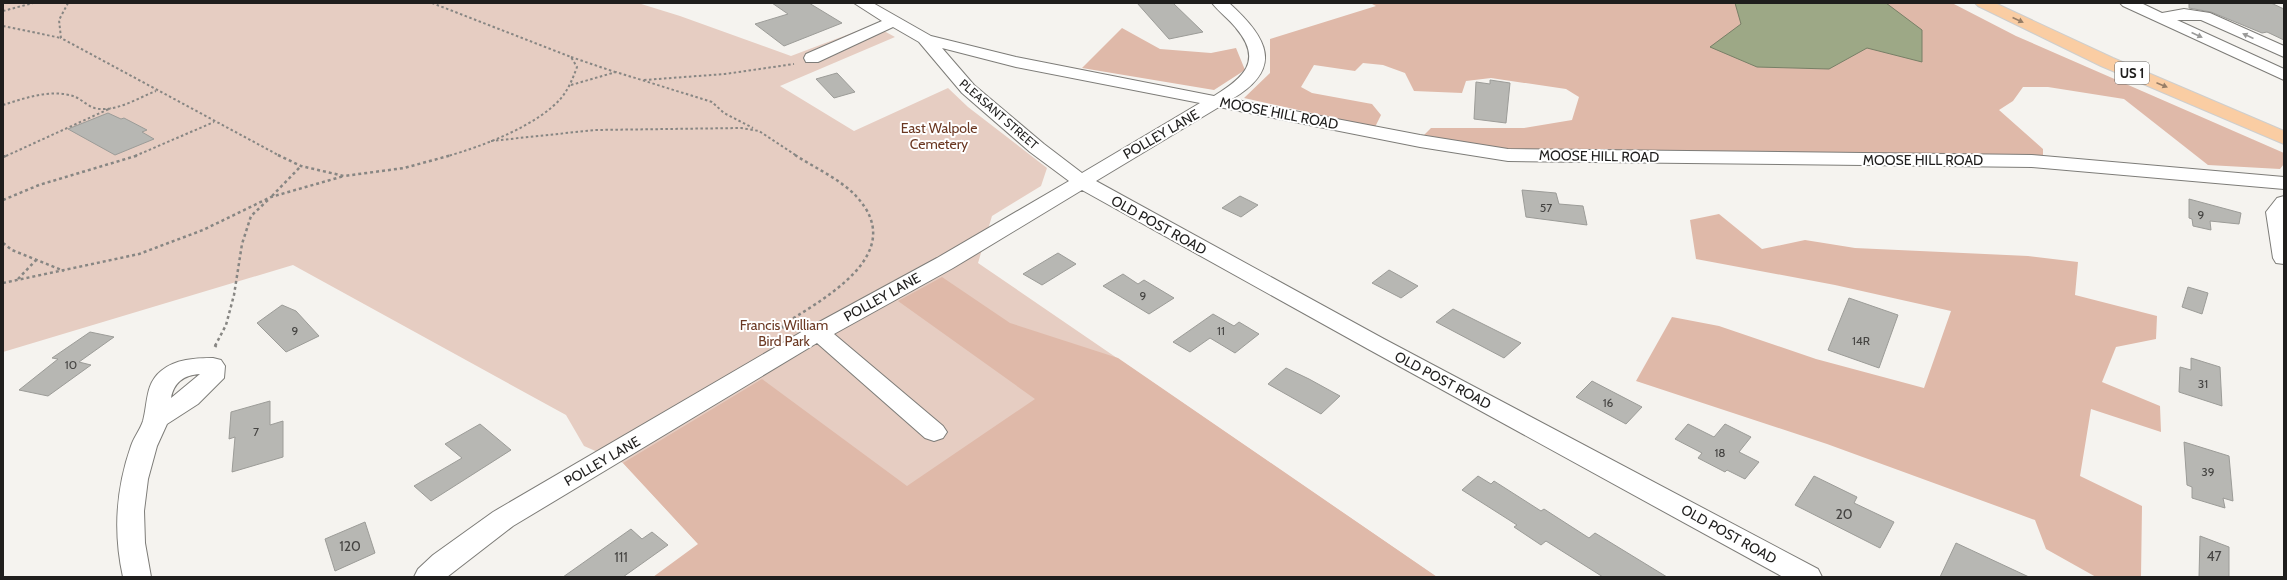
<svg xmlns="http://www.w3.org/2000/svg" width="2287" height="580" font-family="Cabin,sans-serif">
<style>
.green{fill:#e6cdc2}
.forest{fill:#dfb9a9}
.water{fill:#9da886;stroke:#777f66}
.building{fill:#b7b7b3;stroke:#9c9c98}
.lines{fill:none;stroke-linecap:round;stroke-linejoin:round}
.minor-casing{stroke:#7d7c78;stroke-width:2}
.major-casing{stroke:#cececd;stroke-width:2}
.path-far2{stroke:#878683;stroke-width:2;stroke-dasharray:2.5 2.5;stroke-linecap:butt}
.path-far1{stroke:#878683;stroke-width:2.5;stroke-dasharray:3 3;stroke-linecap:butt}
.path{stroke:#878683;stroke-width:3;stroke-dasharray:3.5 3.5;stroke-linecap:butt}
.minor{fill:#fff;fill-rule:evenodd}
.major{fill:#facda3;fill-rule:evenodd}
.oneway{fill:#977e67}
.oneway2{fill:#9a9a99}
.labels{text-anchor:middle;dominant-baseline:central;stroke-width:4;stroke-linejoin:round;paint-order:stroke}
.far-street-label{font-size:12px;fill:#1f1e1d;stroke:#fff}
.number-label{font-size:12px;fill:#454442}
.shield{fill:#fff;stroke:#626261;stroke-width:1}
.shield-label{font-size:13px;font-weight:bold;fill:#1f1e1d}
.street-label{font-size:14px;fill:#1f1e1d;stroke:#fff}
.park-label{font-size:14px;fill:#6b3822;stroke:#fff}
.near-number-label{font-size:14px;fill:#454442}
</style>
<rect width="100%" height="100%" fill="#f5f3ef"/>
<path class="green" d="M3,3H638L680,16L791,56L873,25L895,37L780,86L854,131L948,88L968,107L1047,168L1041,186L992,216L978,263L1437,577H729L623,463L584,446L566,415L293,265L3,352Z"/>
<path class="forest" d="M1370,3H1952L2016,36L2284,153V164L2280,169L2208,165L2124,99L2048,87H2023L2013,101L1999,110L2043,149V156L1506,149L1424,135L1431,128H1524L1572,120L1579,97L1566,89L1491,78L1466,81L1462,93L1414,91L1405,73L1383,65L1363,63L1355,71L1314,65L1301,87L1312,93L1372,104L1381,115L1375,127L1244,98L1270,73V39L1376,6Z
M1122,28L1160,49L1211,53L1236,48L1245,70L1214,90L1082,68Z
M1719,214L1762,249L1805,240L1855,248L2028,256L2078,262L2075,295L2157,316L2156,339L2116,347L2102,382L2160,406L2161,432L2091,409L2080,476L2142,506L2141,577H2096L2046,549L2035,520L1827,444L1636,381L1672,317L1719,326L1816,359L1924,388L1951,311L1835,285L1696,259L1690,220Z
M942,277L1010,323L1118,358L1437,577H653L698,544L623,463L762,379L907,486L1035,399L898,301Z"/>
<path class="water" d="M1735,3H1886L1922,30V62L1867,48L1829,69L1757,67L1710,47L1741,24Z"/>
<path class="building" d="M772,3H809L842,23L784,46L755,24L788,14Z
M1137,3H1173L1203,32L1169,39Z
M2189,3H2271L2284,9V40L2267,32L2262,33L2211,12L2189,8Z
M837,73L855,92L834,98L816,79Z
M1490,80L1510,83L1506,123L1474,119L1476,82L1490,84Z
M108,113L121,119L124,118L147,130L142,132L154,139L115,155L68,129Z
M1522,190L1556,193L1559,204L1583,206L1587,225L1526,217Z
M1240,196L1258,205L1241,217L1222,208Z
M2189,199L2241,213L2239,224L2210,221L2211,230L2193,226L2192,219L2189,218Z
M1058,253L1076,264L1042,285L1023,274Z
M1389,270L1418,286L1401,298L1372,283Z
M1123,274L1138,284L1144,280L1174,298L1149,314L1103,286Z
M2188,287L2208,293L2202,314L2182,307Z
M1849,298L1898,315L1879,368L1828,350Z
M282,305L296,311L319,336L286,352L257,323Z
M1453,309L1521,343L1504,358L1436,322Z
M1213,314L1234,326L1239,322L1259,334L1235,353L1210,338L1190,352L1173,342Z
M90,332L114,337L79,362L91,365L48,396L19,390L58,359L52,358Z
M2191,358L2220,367L2222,406L2179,392L2180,367L2191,370Z
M1286,368L1309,379L1340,396L1321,414L1268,384Z
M1592,381L1642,407L1626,424L1576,397Z
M270,401V425L283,421V457L232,472L235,437L229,439L231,412Z
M480,424L511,450L431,501L414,486L462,458L445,444Z
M1688,424L1714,437L1725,424L1751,437L1739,452L1759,462L1745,479L1727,470L1725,472L1698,458L1702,453L1675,439Z
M2184,442L2229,456L2233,501L2223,498L2225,508L2192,498V487L2187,485Z
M1478,476L1491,484L1494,481L1541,511L1544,509L1589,538L1595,533L1667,577H1603L1546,541L1541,545L1514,527L1517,525L1462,490Z
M1814,476L1857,497L1854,503L1894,522L1880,548L1795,505Z
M365,522L375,553L335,571L325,539Z
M631,529L642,539L652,532L668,545L623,577H563Z
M2200,536L2229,547V577H2199Z
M1956,543L2029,577H1940Z"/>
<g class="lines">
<defs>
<path id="minor" d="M854,3H873L931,36L1016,57L1214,96C1243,78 1264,61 1236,28C1229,19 1219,12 1212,3H1229C1267,37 1285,68 1232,99L1420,135L1508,149L2032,155L2284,177V189L2032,167L1508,161L1420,147L1219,107L1096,181L1384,339L1818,569L1822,577H1783L1368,349L1082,190L953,268L834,334L943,426L947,432L943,438L934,441L925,438L817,343L513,526L447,577H414L418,569L433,555L493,512L810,327L937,258L1069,181L1030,152L962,93L919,42L893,27L818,62H806L804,58L806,54L882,21ZM942,48L1016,67L1200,103L1082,173L1044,144L974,85Z
M2120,3H2141L2162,13L2184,9L2210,13L2284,46V57L2201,20H2177L2284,69V80L2123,6Z
M2284,196V264L2276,263L2273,258L2266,212L2277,198Z
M213,358L221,360L225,366L224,378L198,404L167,424L157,446L148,479L144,511L145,543L151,577H123C113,532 116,489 131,446C134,437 140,430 143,421C148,403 145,384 161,371C175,359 196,358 213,358ZM200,374L171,398C174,382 184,375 200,374Z"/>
<path id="major" d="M1975,3H1995L2113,58L2284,131V144L2101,66L1978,6Z"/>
</defs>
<use href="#minor" class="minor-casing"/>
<use href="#major" class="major-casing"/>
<path class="path-far2" d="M68,3L59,20L61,38L280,156
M432,3L571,57L577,67C573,78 569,88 562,97C539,125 483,146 448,156
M3,11L33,3
M3,26L61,38
M571,57L615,72
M644,80L725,74L794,64
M571,85L616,72L712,102L724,113L753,128
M3,105C25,98 50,89 73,96C82,99 90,109 100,109C120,110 138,98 156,91
M491,141L595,130L741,128L759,131L797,156
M6,156L111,108
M135,156L214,122"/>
<path class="path-far1" d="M278,155L301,166L344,176L404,168L452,155
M3,157L8,155
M272,196L301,166
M3,200L39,185L139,155
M3,243L12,250L64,271
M18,279L37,259
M3,283L139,254L203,230L271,197L344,176
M784,328L781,326C823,299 910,254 856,196C840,179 815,168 795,155
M215,346L226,325L234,295L242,244L251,216L269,199"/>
<path class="path" d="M215,347L216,345"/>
<use href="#minor" class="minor"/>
<use href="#major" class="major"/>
</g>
<defs><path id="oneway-solid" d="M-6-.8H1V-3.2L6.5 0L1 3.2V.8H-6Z"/></defs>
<g class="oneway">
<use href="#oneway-solid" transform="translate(2018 20) rotate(25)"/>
<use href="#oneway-solid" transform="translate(2162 85) rotate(23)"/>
</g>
<g class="oneway2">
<use href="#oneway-solid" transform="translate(2197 35) rotate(25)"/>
<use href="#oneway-solid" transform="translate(2248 36) rotate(-156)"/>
</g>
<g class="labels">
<g class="far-street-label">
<text transform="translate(999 114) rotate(41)">PLEASANT STREET</text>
</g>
<g class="number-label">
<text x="1546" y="207">57</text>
<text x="2201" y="214">9</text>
<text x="1143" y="295">9</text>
<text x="295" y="330">9</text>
<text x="1221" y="330">11</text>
<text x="1861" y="340">14R</text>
<text x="71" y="364">10</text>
<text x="2203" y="383">31</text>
<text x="1608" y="402">16</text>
<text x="256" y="431">7</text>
<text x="1720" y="452">18</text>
<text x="2208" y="471">39</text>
</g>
<rect class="shield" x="2115" y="62" width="34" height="22" rx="3"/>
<g class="shield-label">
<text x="2132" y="73">US 1</text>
</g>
<g class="street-label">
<text transform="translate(1279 113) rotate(11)">MOOSE HILL ROAD</text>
<text transform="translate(1161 134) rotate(-30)">POLLEY LANE</text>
<text transform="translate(1599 156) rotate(1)">MOOSE HILL ROAD</text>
<text x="1923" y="160">MOOSE HILL ROAD</text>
<text transform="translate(1159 225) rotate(29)">OLD POST ROAD</text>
<text transform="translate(882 297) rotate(-29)">POLLEY LANE</text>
<text transform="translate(1443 380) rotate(28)">OLD POST ROAD</text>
<text transform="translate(602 461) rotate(-30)">POLLEY LANE</text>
<text transform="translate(1729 534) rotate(29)">OLD POST ROAD</text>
</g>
<g class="park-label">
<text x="939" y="128">East Walpole<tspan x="939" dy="16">Cemetery</tspan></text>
<text x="784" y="325">Francis William<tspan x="784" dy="16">Bird Park</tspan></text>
</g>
<g class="near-number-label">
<text x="1844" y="514">20</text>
<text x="350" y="546">120</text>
<text x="2214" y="556">47</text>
<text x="621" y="557">111</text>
</g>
</g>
<rect width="2287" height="580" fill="none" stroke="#1f1e1d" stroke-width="8"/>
</svg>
